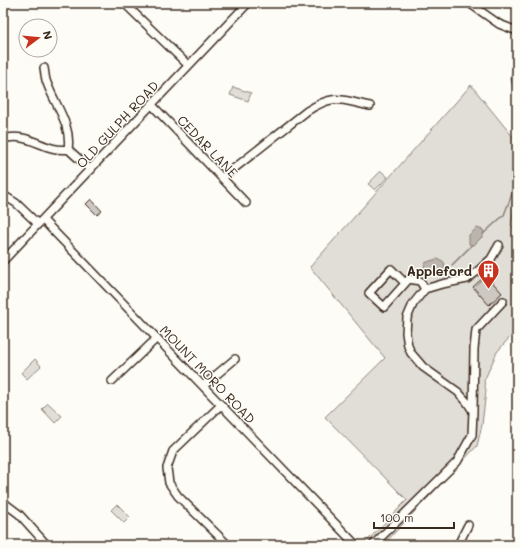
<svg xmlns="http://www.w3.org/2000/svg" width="520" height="548" font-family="Mali,sans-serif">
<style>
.green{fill:#e1ded7;stroke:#8e847a}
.water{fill:#bbb4ad;stroke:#887d74}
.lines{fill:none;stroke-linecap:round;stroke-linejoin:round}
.stream{stroke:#887d74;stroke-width:1.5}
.building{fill:#cdc8c2;stroke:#3b2a1e}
.minor-casing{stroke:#3b2a1e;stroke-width:10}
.minor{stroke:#fdfcf7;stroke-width:7}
.labels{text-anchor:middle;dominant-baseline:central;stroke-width:3;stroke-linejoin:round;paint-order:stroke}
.street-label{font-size:13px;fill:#3b2a1e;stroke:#fdfcf7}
.poi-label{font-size:13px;font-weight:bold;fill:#3b2a1e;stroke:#fdfcf7;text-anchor:end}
</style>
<rect width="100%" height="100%" fill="#fdfcf7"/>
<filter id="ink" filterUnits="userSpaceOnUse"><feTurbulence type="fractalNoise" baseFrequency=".025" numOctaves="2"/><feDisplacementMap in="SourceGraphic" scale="8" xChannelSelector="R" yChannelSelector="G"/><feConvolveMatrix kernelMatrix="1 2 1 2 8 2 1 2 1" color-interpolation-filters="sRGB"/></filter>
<g filter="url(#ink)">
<path class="green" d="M471,85L517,142V194L511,225L517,231V329L497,352L484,381L486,391L482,425L477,446L383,545H367L365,543L407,500L325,417L385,358L310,267Z
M233,87L251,93L248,101L230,95Z
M381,171L388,177L375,190L368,184Z
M35,359L41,366L27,379L21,373Z
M48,403L62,416L55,423L42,409Z
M117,504L130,517L124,523L111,510Z"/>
<path class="water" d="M477,228L483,230L484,233L483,236L474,245H470L469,244V235Z
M437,259L441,260L444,262L445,269L431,274L426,272L424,268L425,263L430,261Z"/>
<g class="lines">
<path class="stream" d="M517,49L511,78L517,103
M483,234L504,215L517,181
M452,265L472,245"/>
</g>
<path class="building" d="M91,199L102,211L97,215L86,204Z
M486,275L502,293L489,305L473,287Z"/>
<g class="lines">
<defs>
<path id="minor" d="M124,3L188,65
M469,3L499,24L517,31
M44,68C45,73 45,79 47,83C55,105 72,125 68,149
M152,105L246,203
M3,139C29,131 45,153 68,149
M68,149L91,170
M222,178L307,111C335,93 340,100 370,106
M3,195L16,203L38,224
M43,220L356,545
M3,261L248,3
M405,283L391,269L369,293L384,307L409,279L420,281L425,289
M112,381L157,338
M203,386L235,359
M221,405L173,451L167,468L169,483L178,496L228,545
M473,411L474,349L476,330L503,301
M3,502L19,514L47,545
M373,545L457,462L472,435L473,411L467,402L458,392L423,367L411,353L408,346L406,333L407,318L413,304L425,289L442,284L467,279L479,270L491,259L499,245
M458,545L468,525"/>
</defs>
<use href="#minor" class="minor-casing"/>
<use href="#minor" class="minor"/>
</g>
</g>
<defs>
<symbol id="building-pin" viewBox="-11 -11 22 30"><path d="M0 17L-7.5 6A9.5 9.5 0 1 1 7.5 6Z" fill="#c8321e" stroke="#fdfcf7"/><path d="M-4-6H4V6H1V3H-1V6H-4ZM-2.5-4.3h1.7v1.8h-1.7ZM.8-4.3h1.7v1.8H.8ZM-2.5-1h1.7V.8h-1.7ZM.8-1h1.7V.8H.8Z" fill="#fff"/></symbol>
</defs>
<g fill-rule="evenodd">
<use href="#building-pin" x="476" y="258" width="25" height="34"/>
</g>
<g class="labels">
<g class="street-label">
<text transform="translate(117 124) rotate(-47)">OLD GULPH ROAD</text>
<text transform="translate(208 146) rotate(46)">CEDAR LANE</text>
<text transform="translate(208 374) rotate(46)">MOUNT MORO ROAD</text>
</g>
<g class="poi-label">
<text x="472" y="270">Appleford</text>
</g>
</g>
<rect width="520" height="548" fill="none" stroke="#fdfcf7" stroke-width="16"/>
<rect x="8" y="8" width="504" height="532" fill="none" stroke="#3b2a1e" stroke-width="1.5" filter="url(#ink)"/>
<g transform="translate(38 38) rotate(74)"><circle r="19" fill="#fdfcf7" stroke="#afa8a0"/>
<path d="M0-3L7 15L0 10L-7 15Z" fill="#c8321e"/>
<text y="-6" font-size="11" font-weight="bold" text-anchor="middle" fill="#3b2a1e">N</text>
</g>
<path d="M374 522v6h80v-6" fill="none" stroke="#3b2a1e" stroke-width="2"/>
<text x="380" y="522" font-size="12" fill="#3b2a1e" stroke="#fdfcf7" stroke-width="3" paint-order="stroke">100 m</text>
</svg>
